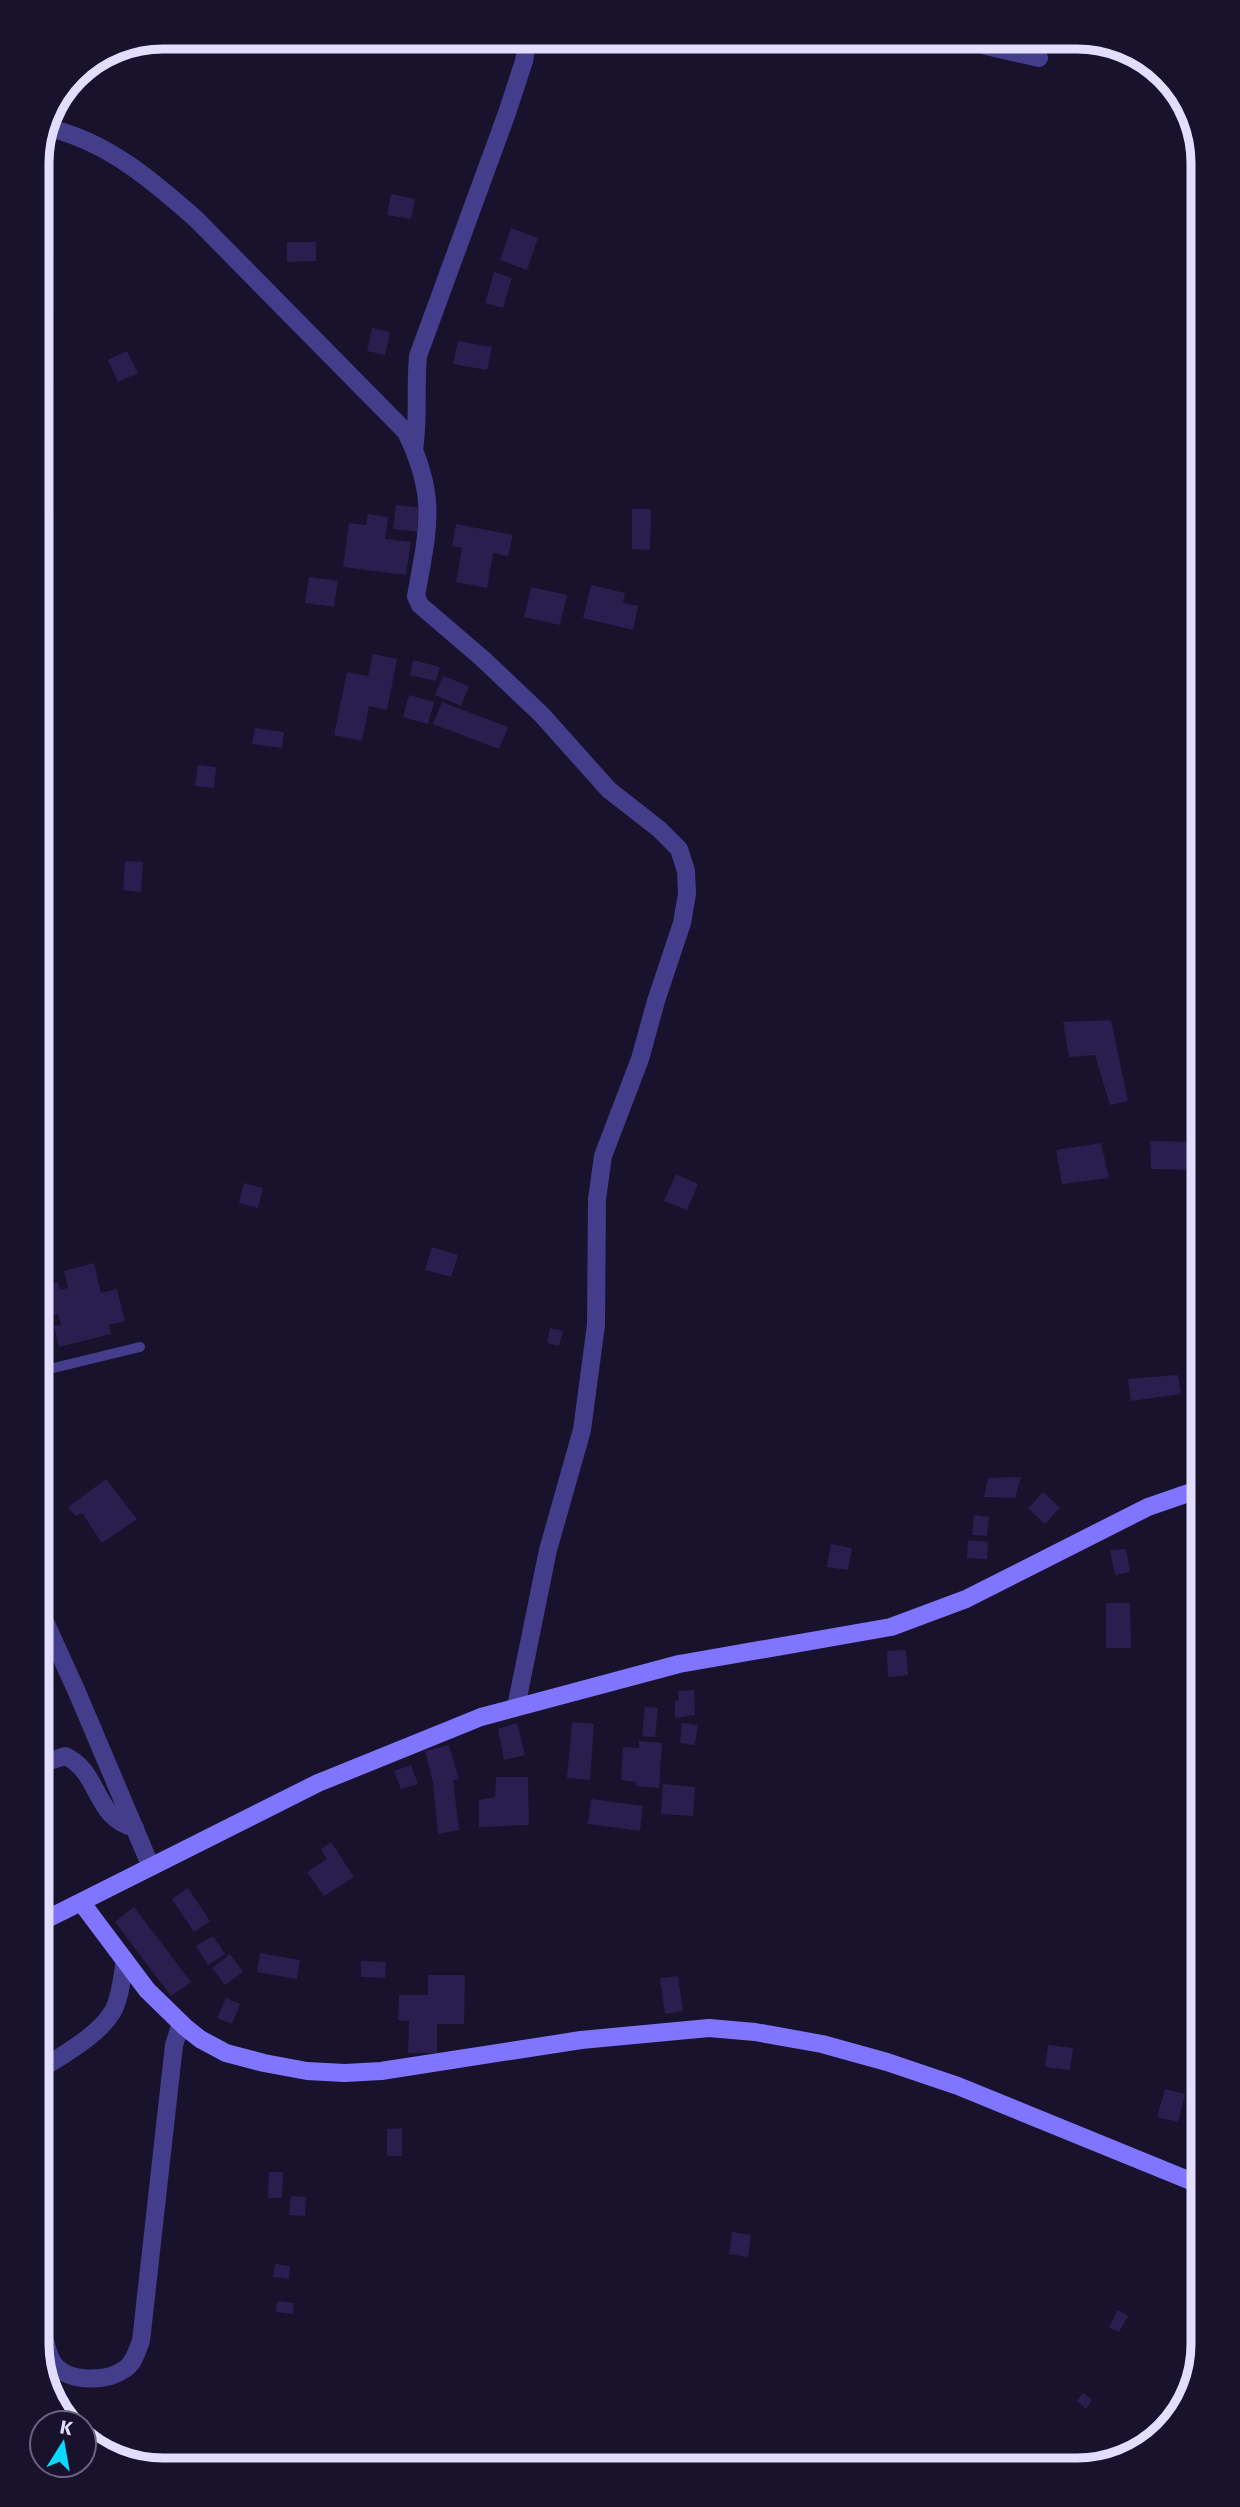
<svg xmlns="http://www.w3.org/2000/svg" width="1240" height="2507" font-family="'Fira Sans',sans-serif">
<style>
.building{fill:#2a1e4e}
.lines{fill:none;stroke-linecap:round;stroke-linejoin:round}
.lane{stroke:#443d8b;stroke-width:10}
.street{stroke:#443d8b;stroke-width:18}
.secondary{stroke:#8075fe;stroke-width:18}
.rim{fill:none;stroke:#e3ddff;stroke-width:9}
</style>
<rect width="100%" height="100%" fill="#18122d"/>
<path class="building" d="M391,194L415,199L411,219L387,215Z
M511,228L538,238L527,270L500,260Z
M287,242H316V261L287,262Z
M494,272L512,278L503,308L485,303Z
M372,328L390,332L385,355L367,351Z
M458,341L492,347L487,370L453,364Z
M127,351L138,373L118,382L108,360Z
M396,505L422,508L420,532L393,529Z
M632,509H651L650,550L632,549Z
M368,514L388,517L385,539L411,542L406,575L343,567L349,523L366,525Z
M456,524L513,535L508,556L493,553L487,588L456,582L462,548L452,546Z
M309,577L338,581L334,607L305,603Z
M591,585L625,593L623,603L638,606L633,630L583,618Z
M531,587L567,595L560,625L524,617Z
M373,654L397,659L387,710L369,706L362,741L334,735L347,672L368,676Z
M413,660L440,667L436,681L410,675Z
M443,676L469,686L461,706L435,695Z
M409,695L434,702L428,724L403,717Z
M442,702L508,727L499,749L433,724Z
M255,728L284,732L282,748L252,744Z
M198,765L216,767L214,788L195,786Z
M125,861L143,862L141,892L123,890Z
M1111,1020L1128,1101L1110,1105L1095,1055L1069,1057L1063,1022Z
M1150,1141L1194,1142L1193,1170L1151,1169Z
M1101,1143L1109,1178L1062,1184L1056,1150Z
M676,1174L698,1184L687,1210L664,1201Z
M244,1183L263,1188L258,1208L239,1203Z
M432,1247L458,1255L451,1277L425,1270Z
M94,1263L101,1293L117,1289L125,1321L109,1325L111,1334L59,1347L54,1326L61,1325L58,1314L42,1318L37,1288L58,1282L60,1290L68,1288L64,1271Z
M550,1328L563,1331L559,1346L547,1343Z
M1178,1375L1181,1394L1131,1401L1128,1379Z
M1021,1477L1015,1498L984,1497L988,1478Z
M106,1479L137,1519L102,1543L82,1513L75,1516L68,1507Z
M1043,1492L1060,1508L1045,1524L1028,1508Z
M974,1515L989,1517L987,1536L972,1535Z
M968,1540L988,1542L987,1559L967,1558Z
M831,1544L852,1548L848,1570L827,1567Z
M1126,1549L1130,1572L1115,1575L1110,1550Z
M1106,1603H1130L1131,1648H1106Z
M906,1650L908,1675L888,1677L887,1651Z
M694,1690L695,1715L675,1718V1701L679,1700L678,1691Z
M645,1707L658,1708L655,1737L642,1736Z
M572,1722L594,1724L590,1780L567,1778Z
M517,1723L525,1755L504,1760L498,1729Z
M682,1723L698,1725L695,1745L680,1743Z
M639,1741L662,1743L659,1788L636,1786V1782L621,1780L623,1747L639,1748Z
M449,1745L459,1779L453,1780L459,1830L438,1834L433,1783L425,1751Z
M411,1765L418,1784L401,1789L394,1771Z
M496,1777H528L529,1825L479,1827V1800L495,1797Z
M663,1784L695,1787L693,1816L661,1814Z
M591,1799L643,1806L640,1831L588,1824Z
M331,1842L354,1877L324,1896L307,1872L327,1859L321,1849Z
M188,1888L210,1921L194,1932L172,1899Z
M134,1907L191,1982L171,1996L115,1922Z
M213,1936L225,1954L208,1965L196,1946Z
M260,1953L300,1960L297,1979L257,1972Z
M230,1954L243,1972L225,1985L212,1968Z
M361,1961L386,1962L385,1978L361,1977Z
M428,1975H465L464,2024H437V2053H408L409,2021L398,2020L399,1995H428Z
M678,1976L683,2011L665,2014L660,1978Z
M226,1998L240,2004L232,2024L217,2018Z
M1048,2045L1073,2048L1070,2070L1045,2067Z
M1165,2089L1185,2094L1178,2122L1157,2117Z
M402,2128V2156H387V2129Z
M269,2172H283L282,2198H268Z
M291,2196L306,2197L305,2216L289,2215Z
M732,2232L751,2235L748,2257L729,2254Z
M275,2264L290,2266L289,2279L273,2277Z
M277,2301L294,2303L293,2314L276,2312Z
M1118,2310L1128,2316L1119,2332L1109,2327Z
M1083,2393L1092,2400L1086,2409L1077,2401Z"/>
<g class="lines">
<path class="lane" d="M37,1372L140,1347"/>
<path class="street" d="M965,37L986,46L1039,58
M49,128C108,142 153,181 196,219L406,432C438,498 428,528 416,596L420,605L483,659L542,715L609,790L659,829L679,849L686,871L687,894L682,923L656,1001L640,1059L603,1156L597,1199L596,1325L582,1430L548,1550L516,1707
M414,450C419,418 415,388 418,356L507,113L524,61L528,37
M37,1604L77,1692L151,1867
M37,1765L65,1756C101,1772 93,1818 135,1828
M37,2072C60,2056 101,2035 114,2009C121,1995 122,1976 125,1960
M37,2295C39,2311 45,2352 54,2364C69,2383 107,2382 125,2369C134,2363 137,2351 141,2341L174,2045L181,2023"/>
<path class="secondary" d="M81,1902L147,1990L185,2027L200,2039L226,2053L264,2063L307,2071L345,2073L381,2071L581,2040L709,2028L755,2032L822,2044L887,2062L958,2086L1203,2186
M37,1924L318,1783L481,1717L679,1664L891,1627L966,1599L1148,1507L1203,1488
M1181,2415L1182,2414"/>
</g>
<path d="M0 0H1240V2507H0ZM163 49H1077A114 114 0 0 1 1191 163V2344A114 114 0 0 1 1077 2458H163A114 114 0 0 1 49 2344V163A114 114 0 0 1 163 49Z" fill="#18122d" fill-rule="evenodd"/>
<path class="rim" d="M163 49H1077A114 114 0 0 1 1191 163V2344A114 114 0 0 1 1077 2458H163A114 114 0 0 1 49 2344V163A114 114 0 0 1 163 49Z"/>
<g transform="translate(63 2444) rotate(11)"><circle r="33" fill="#18122d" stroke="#696381" stroke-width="2"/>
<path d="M0-5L12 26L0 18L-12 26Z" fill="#0ad9fe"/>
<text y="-10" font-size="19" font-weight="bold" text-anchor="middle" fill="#e3ddff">K</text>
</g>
</svg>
